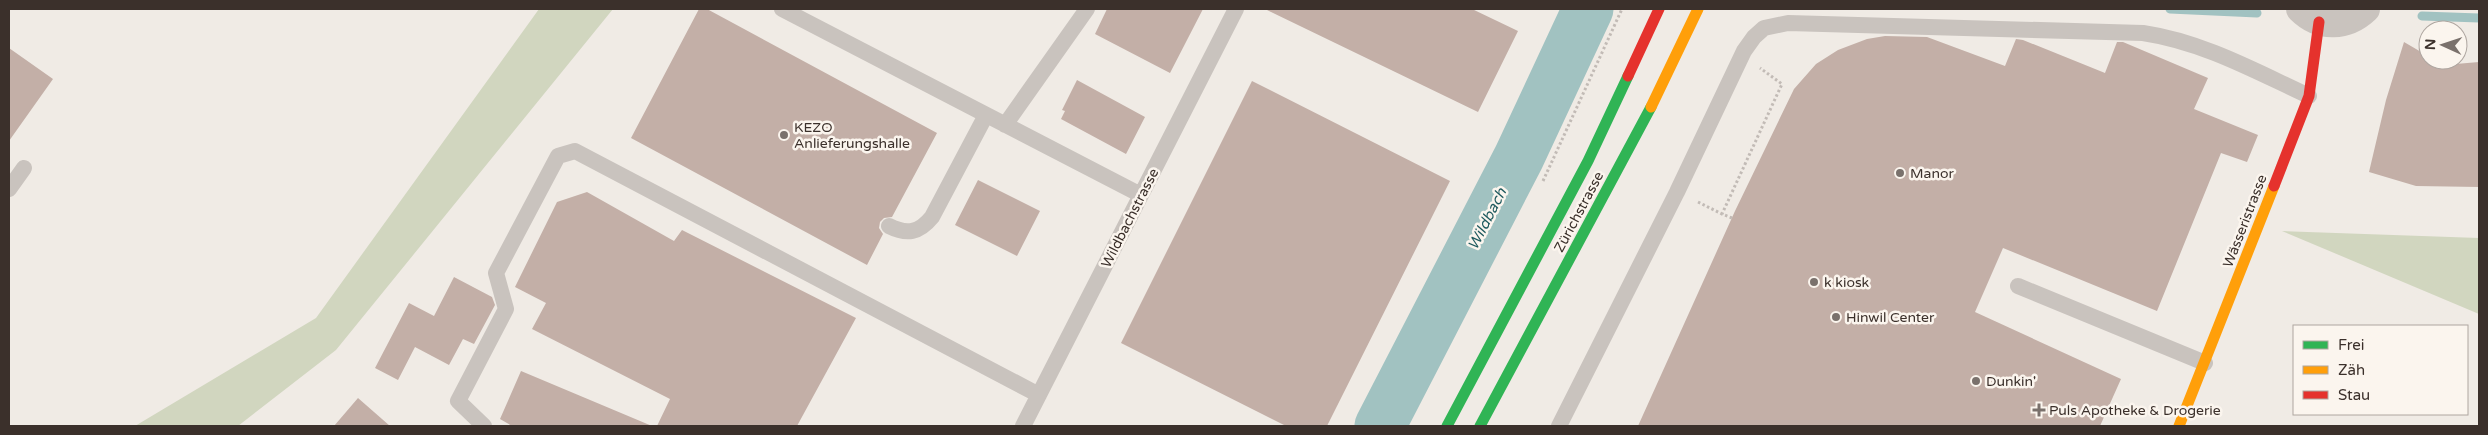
<svg xmlns="http://www.w3.org/2000/svg" width="2488" height="435" font-family="'Varela Round',sans-serif">
<style>
.green{fill:#d1d6bf}
.lines{fill:none;stroke-linecap:round;stroke-linejoin:round}
.stream{stroke:#a1c2c1;stroke-width:9}
.river{stroke:#a1c2c1;stroke-width:51}
.building{fill:#c3afa7}
.path{stroke:#c2bbb6;stroke-width:3;stroke-dasharray:2.5 2.5;stroke-linecap:butt}
.lane{stroke:#c9c3be;stroke-width:16}
.street{stroke:#c9c3be;stroke-width:28}
.fast{stroke:#30b455;stroke-width:11}
.slow{stroke:#ff9f0a;stroke-width:11}
.jam{stroke:#e5322d;stroke-width:11}
.poi-dot{fill:#7a716c;stroke:#fbf5ee;stroke-width:2}
.labels{text-anchor:middle;dominant-baseline:central;stroke-width:5;stroke-linejoin:round;paint-order:stroke}
.poi-label{font-size:14px;fill:#3b302b;stroke:#fbf5ee;text-anchor:start}
.street-label{font-size:14px;fill:#3b302b;stroke:#fbf5ee}
.water-label{font-size:15px;font-style:italic;fill:#1f5a5e;stroke:#fbf5ee}
</style>
<rect width="100%" height="100%" fill="#f0ebe5"/>
<path class="green" d="M539,9H613L336,350L238,426H135L316,318Z
M2282,231L2479,238V314Z"/>
<g class="lines">
<path class="stream" d="M2170,9L2257,13
M2422,16L2479,18"/>
<path class="river" d="M1380,426L1519,157L1588,9"/>
</g>
<path class="building" d="M699,9H707L937,133L892,217L884,218L880,222L879,228L883,234L867,265L631,138Z
M1107,9H1203L1170,73L1095,34Z
M1265,9H1472L1518,31L1478,112Z
M1885,36L1927,37L2005,66L2016,39L2023,40L2105,73L2117,42H2123L2208,78L2194,109L2258,135L2247,162L2221,153L2157,311L2003,248L1975,312L2121,379L2100,426H1638L1735,211L1794,89L1816,64L1838,50L1867,39Z
M2404,42L2428,56V60H2436L2444,65L2479,62V187L2416,186L2369,172L2386,100Z
M9,48L53,79L9,141Z
M1077,80L1145,117L1126,154L1061,119L1065,111L1062,110Z
M1252,81L1450,181L1327,426H1286L1121,343Z
M978,180L1040,211L1017,256L955,225Z
M587,192L674,241L682,230L856,318L797,426H657L670,399L532,329L546,303L515,287L557,202Z
M454,277L492,297L495,305L474,344L463,339L449,365L415,347L398,380L375,368L409,303L434,316Z
M521,371L652,426H512L500,419Z
M358,398L390,426H334Z"/>
<g class="lines">
<path class="path" d="M1543,181L1622,9
M1698,202L1722,214
M1732,218L1722,214L1782,84L1760,68"/>
<path class="lane" d="M782,9L1141,195
M1005,125L1087,9
M9,189L24,168
M889,226C907,235 919,233 932,217L986,115
M2018,286L2205,363
M484,426L458,401L506,309L496,273L558,156L575,151L1039,395
M1023,426L1236,9
M1559,426L1677,192L1744,51L1754,37L1764,28L1788,23L2143,33C2203,42 2255,71 2309,96"/>
<path class="street" d="M2300,9C2320,29 2347,27 2366,9"/>
<path class="fast" d="M1447,426L1588,161L1628,76
M1480,426L1651,107"/>
<path class="slow" d="M1651,107L1698,9
M2179,426L2274,186"/>
<path class="jam" d="M1628,76L1659,9
M2274,186L2309,96L2319,22"/>
</g>
<g class="poi-dot">
<circle cx="784" cy="135" r="5"/>
<circle cx="1900" cy="173" r="5"/>
<circle cx="1814" cy="282" r="5"/>
<circle cx="1836" cy="317" r="5"/>
<circle cx="1976" cy="381" r="5"/>
<path d="M2036.5 402.5h5v5h5v5h-5v5h-5v-5h-5v-5h5z"/>
</g>
<g class="labels">
<g class="poi-label">
<text x="794" y="127">KEZO<tspan x="794" dy="16">Anlieferungshalle</tspan></text>
<text x="1910" y="173">Manor</text>
<text x="1824" y="282">k kiosk</text>
<text x="1846" y="317">Hinwil Center</text>
<text x="1986" y="381">Dunkin'</text>
<text x="2049" y="410">Puls Apotheke &amp; Drogerie</text>
</g>
<g class="street-label">
<text transform="translate(1579 212) rotate(-62)">Zürichstrasse</text>
<text transform="translate(1130 218) rotate(-63)">Wildbachstrasse</text>
<text transform="translate(2245 221) rotate(-69)">Wässeristrasse</text>
</g>
<g class="water-label">
<text transform="translate(1487 219) rotate(-63)">Wildbach</text>
</g>
</g>
<rect width="2488" height="435" fill="none" stroke="#3b302b" stroke-width="20"/>
<rect x="2293" y="325" width="175" height="90" fill="#fbf5ee" stroke="#aea6a0"/>
<rect x="2303" y="341" width="25" height="8" fill="#30b455" stroke="#aea6a0"/>
<text x="2338" y="350" font-size="15" fill="#3b302b">Frei</text>
<rect x="2303" y="366" width="25" height="8" fill="#ff9f0a" stroke="#aea6a0"/>
<text x="2338" y="375" font-size="15" fill="#3b302b">Zäh</text>
<rect x="2303" y="391" width="25" height="8" fill="#e5322d" stroke="#aea6a0"/>
<text x="2338" y="400" font-size="15" fill="#3b302b">Stau</text>
<g transform="translate(2443 45) rotate(273)"><circle r="24" fill="#fbf5ee" stroke="#aea6a0"/>
<path d="M0-4L9 19L0 12L-9 19Z" fill="#7a716c"/>
<text y="-8" font-size="14" font-weight="bold" text-anchor="middle" fill="#3b302b">N</text>
</g>
</svg>
